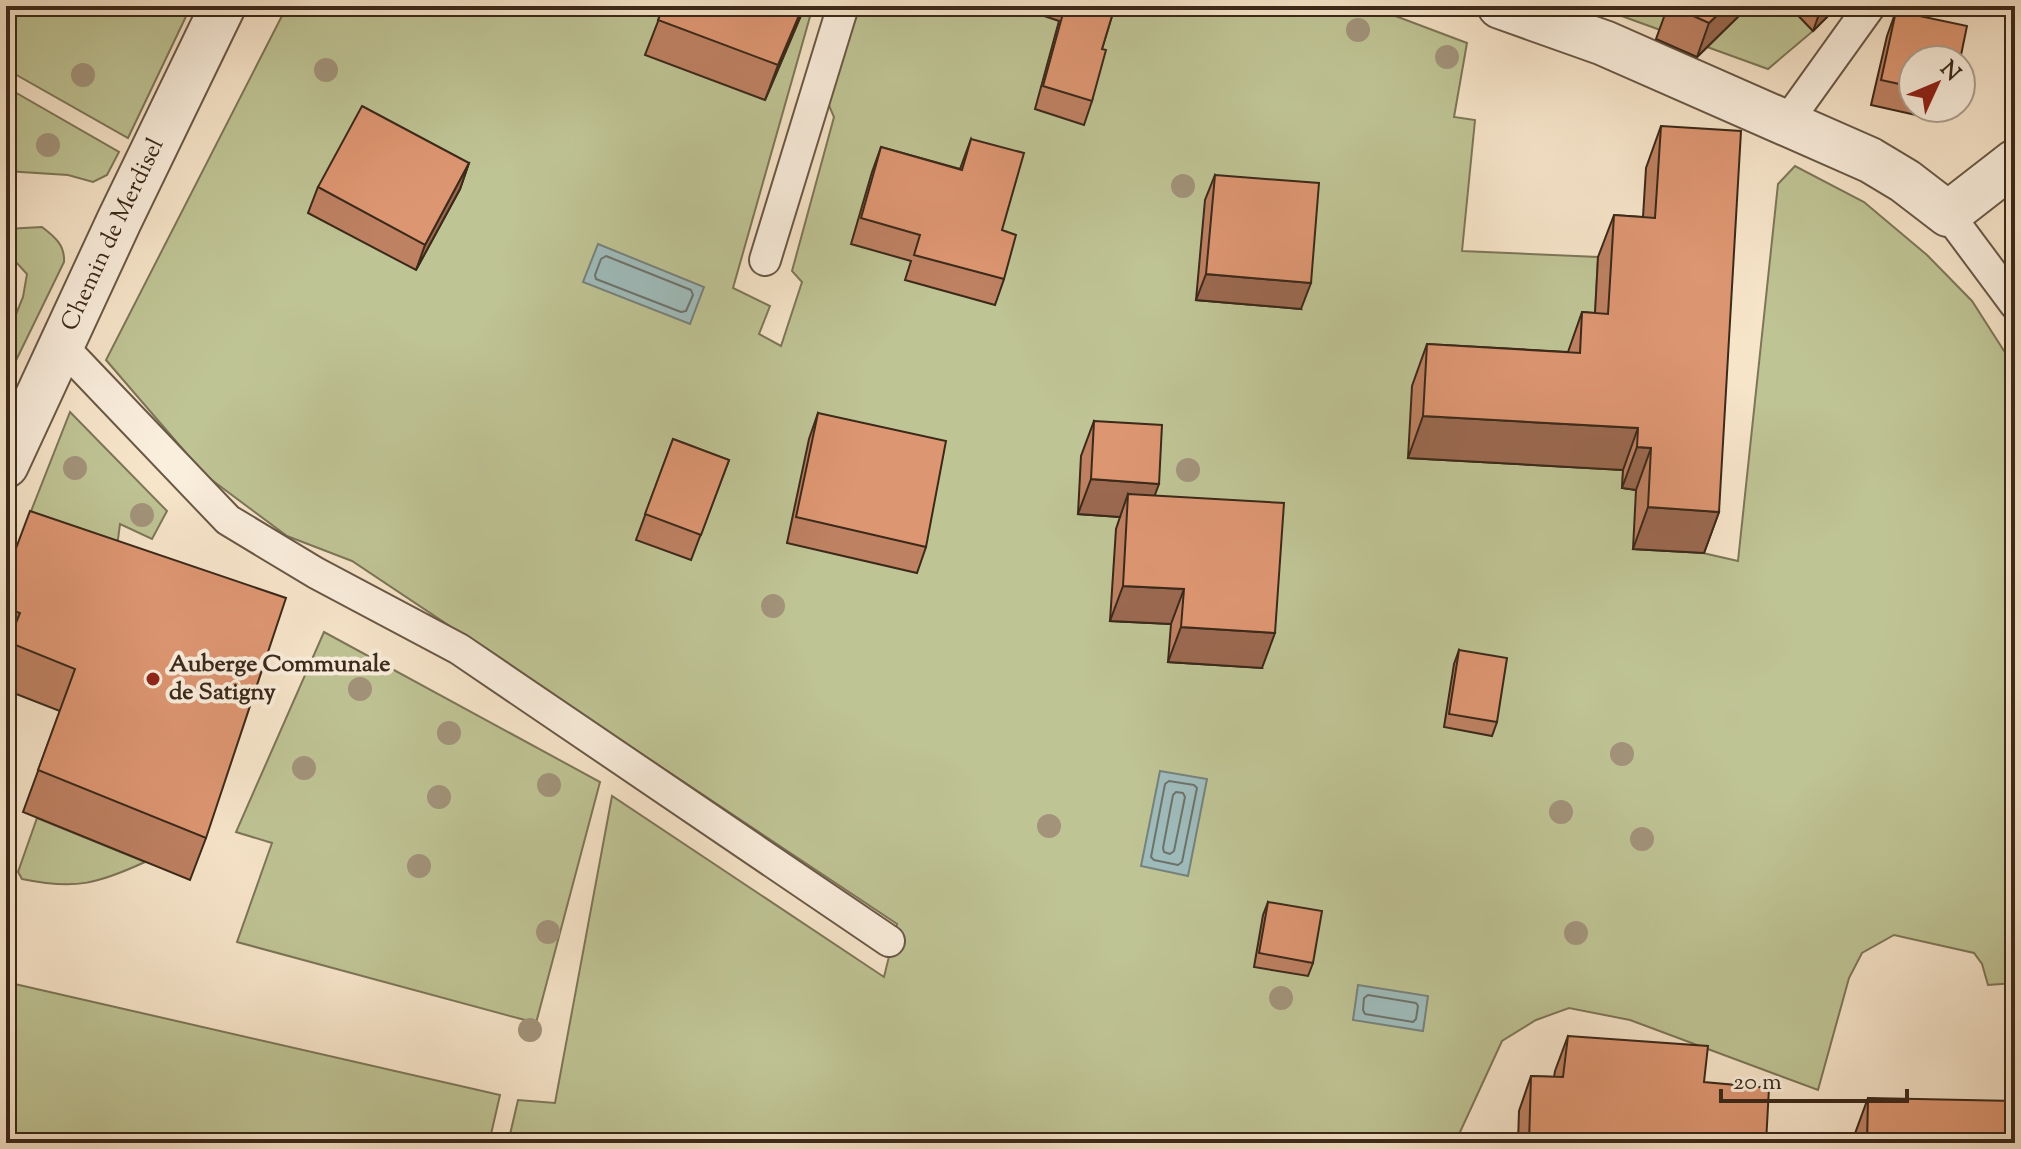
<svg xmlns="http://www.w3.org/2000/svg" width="2021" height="1149" font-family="'Sorts Mill Goudy',serif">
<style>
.green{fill:#bfc495;stroke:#7d7658;stroke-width:2}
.water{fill:#9fbdbd;stroke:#77827c;stroke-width:2}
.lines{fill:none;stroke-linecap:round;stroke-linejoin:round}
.shore{stroke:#6d736c;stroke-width:2}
.lane-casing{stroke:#6a5846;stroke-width:34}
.street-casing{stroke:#6a5846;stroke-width:48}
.lane{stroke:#faeedd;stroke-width:30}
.street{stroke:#faeedd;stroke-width:44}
.tree{fill:#a2937a}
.wall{fill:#be8162;stroke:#3b291a;stroke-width:2}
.shaded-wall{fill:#9b6950;stroke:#3b291a;stroke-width:2}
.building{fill:#dd9672;stroke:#3b291a;stroke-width:2}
.poi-dot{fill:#8f2418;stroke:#faeedd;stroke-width:3}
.labels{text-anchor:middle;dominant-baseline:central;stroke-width:8;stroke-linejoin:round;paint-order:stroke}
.street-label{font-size:24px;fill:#3b291a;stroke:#faeedd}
.poi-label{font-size:24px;font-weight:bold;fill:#3b291a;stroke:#faeedd;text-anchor:start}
</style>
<rect width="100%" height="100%" fill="#f7e5ca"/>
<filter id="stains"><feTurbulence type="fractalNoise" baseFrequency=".0025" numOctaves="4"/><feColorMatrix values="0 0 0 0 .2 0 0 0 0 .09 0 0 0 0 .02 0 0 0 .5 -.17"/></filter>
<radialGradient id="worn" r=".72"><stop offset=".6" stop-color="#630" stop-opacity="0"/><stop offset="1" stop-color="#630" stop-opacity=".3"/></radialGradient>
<path class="green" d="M6,6H191L128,138L6,69Z
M287,6H813L733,288L770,306L759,334L781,346L802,282L792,271L834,117L827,101L860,6H1369L1467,43L1454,117L1475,120L1462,251L1598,257L1593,355L1623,470L1622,488L1636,490L1703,553L1738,561L1778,184L1795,166L1864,202L1927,255L1972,301L2015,368V983L1988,985L1982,964L1974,953L1894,935L1862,953L1849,978L1818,1090L1630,1020L1569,1008L1536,1020L1502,1041L1455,1143H508L518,1100L555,1103L612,796L884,977L897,924L352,561L287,536L205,475L106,360Z
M1594,6H1789L1813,31L1768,69Z
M6,87L119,152L107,175L93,182L68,175L6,171Z
M42,227C55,237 65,245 64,262L6,381V339L23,297L27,274L16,262L6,257V229Z
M70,412L167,511L152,539L120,524L112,585L15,552Z
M324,632L600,782L536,1023L237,942L272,843L236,832Z
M37,818L145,862C97,884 75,890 22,879L18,872Z
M6,982L500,1095L489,1143H6Z"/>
<path class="water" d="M598,244L704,287L690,324L583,282Z
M1160,771L1207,779L1188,876L1141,866Z
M1358,985L1428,996L1423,1031L1353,1020Z"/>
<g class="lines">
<path class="shore" d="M606,256L691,290L693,295L686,311L681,312L596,279L595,275L601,259Z
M1169,781L1194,785L1197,788L1182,862L1178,865L1154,860L1151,857L1165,784Z
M1176,792L1183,793L1185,797L1174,851L1170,854L1164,852L1163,848L1173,795Z
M1368,995L1416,1003L1418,1006L1416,1019L1413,1022L1365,1014L1363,1010L1364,998Z"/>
<defs>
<path id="lane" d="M1786,123L1870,6
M1948,214L2015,304
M765,260L843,6
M61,345L228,520L316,573L459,649L889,941"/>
<g id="street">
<path d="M1500,6L1604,43L1870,160L1905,181L1948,214L2015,162"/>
<path id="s1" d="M6,465L119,221L223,6"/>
</g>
</defs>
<use href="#lane" class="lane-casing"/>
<use href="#street" class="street-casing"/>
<use href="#lane" class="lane"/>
<use href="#street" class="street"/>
</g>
<g class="tree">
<circle cx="1358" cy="30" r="12"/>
<circle cx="1447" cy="57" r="12"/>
<circle cx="326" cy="70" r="12"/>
<circle cx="83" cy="75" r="12"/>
<circle cx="48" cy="145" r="12"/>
<circle cx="1183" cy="186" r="12"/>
<circle cx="75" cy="468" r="12"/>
<circle cx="1188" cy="470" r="12"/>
<circle cx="142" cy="515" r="12"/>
<circle cx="773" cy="606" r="12"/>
<circle cx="360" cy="689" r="12"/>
<circle cx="449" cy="733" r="12"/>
<circle cx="1622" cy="754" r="12"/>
<circle cx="304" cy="768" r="12"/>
<circle cx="549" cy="785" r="12"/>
<circle cx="439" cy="797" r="12"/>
<circle cx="1561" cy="812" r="12"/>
<circle cx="1049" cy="826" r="12"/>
<circle cx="1642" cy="839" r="12"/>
<circle cx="419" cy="866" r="12"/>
<circle cx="548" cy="932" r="12"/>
<circle cx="1576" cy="933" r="12"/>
<circle cx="1281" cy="998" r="12"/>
<circle cx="530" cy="1030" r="12"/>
</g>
<path class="wall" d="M664,6H805L765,100L645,55Z
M1028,6H1115L1102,49L1092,101L1084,125L1035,109L1059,21L1026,10Z
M1668,6H1749L1697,57L1656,39Z
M1789,6H1838L1813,31Z
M1896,11L1913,60V108H1948L1943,121L1871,105L1887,36Z
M1661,126L1719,512L1704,553L1633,549L1636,490L1622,488L1623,470L1408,458L1412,386L1427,344L1568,352L1582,312L1595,313L1598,257L1614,215L1643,217L1646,168Z
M971,139L1002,230L1004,279L995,305L905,280L911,261L851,244L872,172L881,147L960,169Z
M469,163L460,189L416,270L308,213L318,187Z
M1215,175L1301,309L1196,300L1205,200Z
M818,413L926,547L917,573L787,543L809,439Z
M1094,421L1155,495L1262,668L1168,662L1171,624L1110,621L1116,529L1120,517L1078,514L1081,456Z
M673,439L729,460L691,560L636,540Z
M6,575L206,838L190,880L23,812L60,711L6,690Z
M1459,650L1497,722L1492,736L1444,727L1454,664Z
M1268,902L1313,963L1308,976L1254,967L1263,915Z
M1568,1036L1766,1143H1518L1519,1111L1531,1076L1554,1077L1555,1071Z
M1868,1098L2015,1143H1853V1139Z"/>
<path class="shaded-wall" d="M803,6H805L765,100L778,65Z
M1727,6H1749L1697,57L1709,23Z
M1822,6H1838L1813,31Z
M469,163L460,189L416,270L425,245Z
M1206,274L1311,283L1301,309L1196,300Z
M1423,416L1638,428L1623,470L1408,458Z
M1637,447L1651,448L1636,490L1622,488Z
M1091,479L1159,484L1146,519L1128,494L1120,517L1078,514Z
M1648,507L1719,512L1704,553L1633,549Z
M1123,586L1184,589L1171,624L1110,621Z
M1181,627L1275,633L1262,668L1168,662Z"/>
<path class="building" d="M664,6H803L778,65L658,20Z
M1065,6H1115L1102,49L1106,50L1092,101L1043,86Z
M1671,6H1727L1709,23Z
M1896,11L1967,26L1960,60H1913V87L1881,80Z
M362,106L469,163L425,245L318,187Z
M1661,126L1741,131L1719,512L1648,507L1651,448L1637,447L1638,428L1423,416L1427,344L1580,353L1582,312L1608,314L1614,215L1655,218Z
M971,139L1024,153L1002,230L1016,235L1004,279L914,255L920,235L861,218L881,147L962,170Z
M1215,175L1319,183L1311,283L1206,274Z
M818,413L946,441L926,547L796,517Z
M1094,421L1162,425L1159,484L1091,479Z
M673,439L729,460L701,535L645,514Z
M1128,494L1284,503L1275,633L1181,627L1184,589L1123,586Z
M30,511L286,598L206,838L38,770L75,669L8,642L20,613L6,608V575Z
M1459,650L1507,658L1497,722L1449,714Z
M1268,902L1322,911L1313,963L1259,953Z
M1568,1036L1708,1046L1704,1082L1769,1088L1766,1143H1529L1531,1076L1563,1077Z
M1868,1098L2015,1101V1143H1867Z"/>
<circle class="poi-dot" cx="153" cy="679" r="8"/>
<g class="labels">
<g class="street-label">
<text stroke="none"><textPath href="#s1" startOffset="254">Chemin de Merdisel</textPath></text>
</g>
<g class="poi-label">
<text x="169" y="665">Auberge Communale<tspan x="169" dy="28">de Satigny</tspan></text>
</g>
</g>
<rect width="2021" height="1149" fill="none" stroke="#f7e5ca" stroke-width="32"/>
<rect x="8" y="8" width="2005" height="1133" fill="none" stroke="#3b291a" stroke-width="4"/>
<rect x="16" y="16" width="1989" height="1117" fill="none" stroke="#3b291a" stroke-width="2"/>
<g transform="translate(1937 84) rotate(46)"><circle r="38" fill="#faeedd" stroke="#ae9f8f" stroke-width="2"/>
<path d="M0-6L14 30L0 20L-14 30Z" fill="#8f2418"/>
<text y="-12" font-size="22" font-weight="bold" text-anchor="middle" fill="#3b291a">N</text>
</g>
<path d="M1721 1089v12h186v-12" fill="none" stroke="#3b291a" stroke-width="4"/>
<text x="1733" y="1089" font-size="24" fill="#3b291a" stroke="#faeedd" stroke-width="6" paint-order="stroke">20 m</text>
<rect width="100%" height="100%" filter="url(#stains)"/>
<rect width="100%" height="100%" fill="url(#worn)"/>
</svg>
